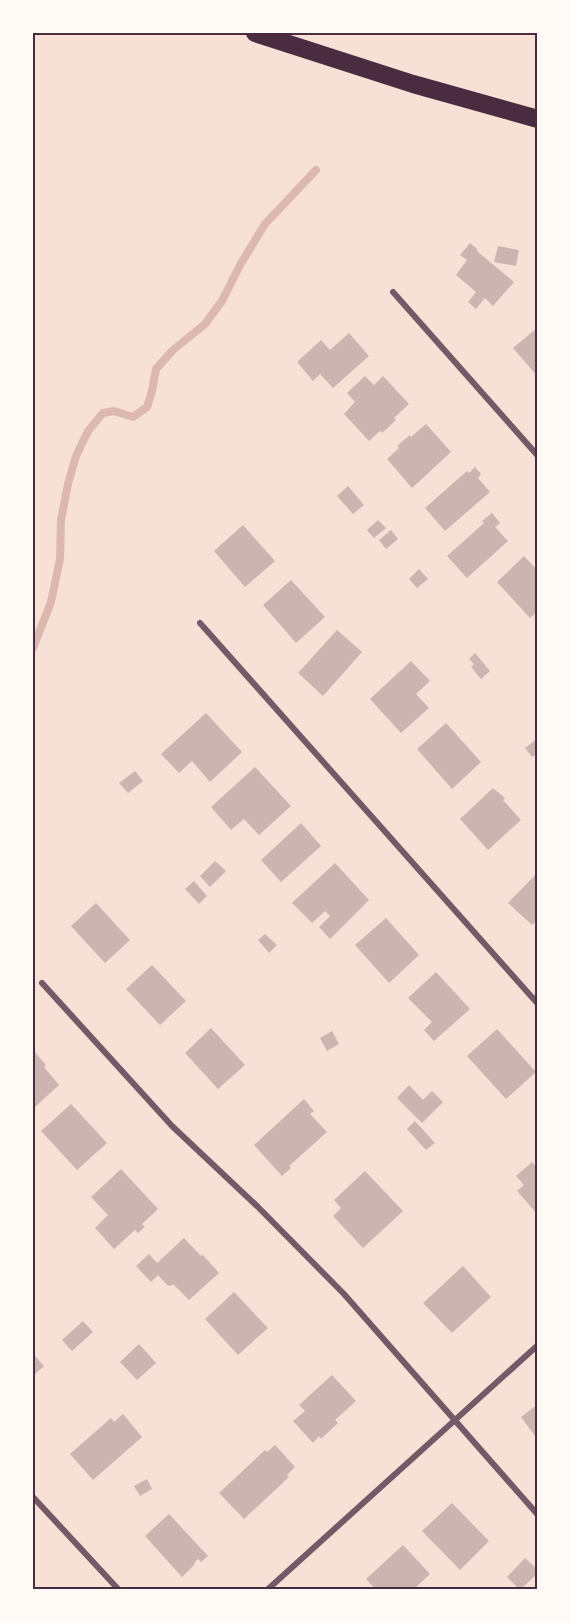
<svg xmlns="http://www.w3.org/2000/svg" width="571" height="1623" font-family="'Golos Text',sans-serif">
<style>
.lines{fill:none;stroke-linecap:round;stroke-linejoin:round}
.stream{stroke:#dcb8b0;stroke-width:8}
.building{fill:#ccb4b1}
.minor{stroke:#755966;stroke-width:6}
.motorway{stroke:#4a2c40;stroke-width:18}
.neatline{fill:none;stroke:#4a2c40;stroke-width:2}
</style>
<rect width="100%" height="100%" fill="#f7e1d7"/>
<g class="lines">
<path class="stream" d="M33,648L51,602L60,559L61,520L68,484L76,456L88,431L103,413L114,411L133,417L147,407L152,391L156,369L173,350L205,324L222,301L240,265L265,224L316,170"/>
</g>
<path class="building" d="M470,243L477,249V251L514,282L493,306L485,298L476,309L468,302L476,292L456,275L467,260L460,255Z
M498,246L519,250L516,266L494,262Z
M538,327V377L513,348Z
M349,333L369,356L333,388L320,374L313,381L297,362L321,340L330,350Z
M365,376L374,385L383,376L409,404L394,418L396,420L382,433L380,431L369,441L344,414L355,402L347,393Z
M426,424L451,452L412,488L387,459L399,448L397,446L410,435L411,437Z
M475,467L481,474L478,478L490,492L445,531L425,508L467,471L469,473Z
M348,486L364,505L353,514L337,496Z
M492,513L500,523L495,527L508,541L467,578L447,556L484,523L482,521Z
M378,520L386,528L374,538L367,530Z
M243,525L275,561L245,587L214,551Z
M391,530L398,539L386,549L379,540Z
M524,556L538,571V611L530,618L497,582Z
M419,569L428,579L417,588L409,579Z
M291,580L325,617L296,643L263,605Z
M337,630L362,652L323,696L298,673Z
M475,653L490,671L481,679L471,667L474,664L469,659Z
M411,661L430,681L416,694L429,708L401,733L370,699Z
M206,713L242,752L210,782L192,761L179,773L161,754Z
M446,723L481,762L452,789L417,749Z
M538,738V753L532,757L525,748Z
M255,767L291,806L259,835L244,819L231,830L211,807Z
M135,771L143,781L128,793L119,783Z
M493,788L505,798L503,800L521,820L488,850L460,819Z
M301,823L321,846L281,882L261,860Z
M215,861L226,871L210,887L200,876Z
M335,863L369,900L330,939L319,927L330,916L325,911L312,923L292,903Z
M538,872V919L532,925L508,903Z
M194,881L207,896L199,904L185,889Z
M96,903L130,940L105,963L71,926Z
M386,918L419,955L389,983L355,945Z
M265,934L277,945L269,953L258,940Z
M152,965L186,1001L160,1025L126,989Z
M436,972L470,1009L434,1041L424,1030L432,1022L408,998Z
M211,1028L245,1065L218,1089L185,1053Z
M497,1029L536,1072L506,1099L467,1056Z
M332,1031L339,1044L327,1051L320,1038Z
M33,1050L46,1065L44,1067L59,1085L35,1107L33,1104Z
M409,1085L423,1100L432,1091L443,1102L422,1123L397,1098Z
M304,1099L314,1111L310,1114L327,1132L289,1166L291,1168L282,1176L254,1145Z
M71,1104L107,1143L77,1170L41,1131Z
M415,1121L435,1143L426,1150L407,1129Z
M532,1162L538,1169V1215L517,1191L524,1185L516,1176Z
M121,1169L158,1209L142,1224L145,1227L138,1233L135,1230L114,1249L95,1228L108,1215L91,1197Z
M365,1171L403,1211L363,1248L333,1216L341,1208L334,1200Z
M184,1238L201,1256L202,1254L219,1273L189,1300L173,1284L171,1286L167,1285L158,1275L151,1282L136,1266L149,1254L157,1263Z
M463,1266L491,1297L452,1333L423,1303Z
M234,1292L268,1328L238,1355L205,1319Z
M83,1321L93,1332L72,1351L62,1340Z
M139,1344L156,1363L137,1380L120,1362Z
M33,1354L44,1366L33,1376Z
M332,1375L356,1401L335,1420L338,1423L321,1439L319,1436L313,1443L293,1421L305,1411L299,1405Z
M538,1404V1440L521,1417Z
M123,1414L142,1437L93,1480L70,1454L111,1418L114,1422Z
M275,1445L295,1467L287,1475L289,1477L244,1519L219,1493L265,1450L267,1452Z
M147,1479L152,1489L140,1496L134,1486Z
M452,1503L489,1541L460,1570L422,1531Z
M169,1514L208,1556L201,1562L198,1559L194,1563L195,1564L182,1577L145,1536Z
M403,1545L430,1574L414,1589L415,1590H376L366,1579Z
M525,1558L538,1570V1573L520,1590L507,1577Z"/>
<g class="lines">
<path class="minor" d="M393,292L538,456
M200,623L538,1004
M42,983L172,1126L258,1207L344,1294L538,1515
M33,1497L119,1590
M267,1590L538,1345"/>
<path class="motorway" d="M255,33L413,84L538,119"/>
</g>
<rect width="571" height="1623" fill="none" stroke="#fffaf5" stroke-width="69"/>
<rect x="34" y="34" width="502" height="1554" class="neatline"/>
</svg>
